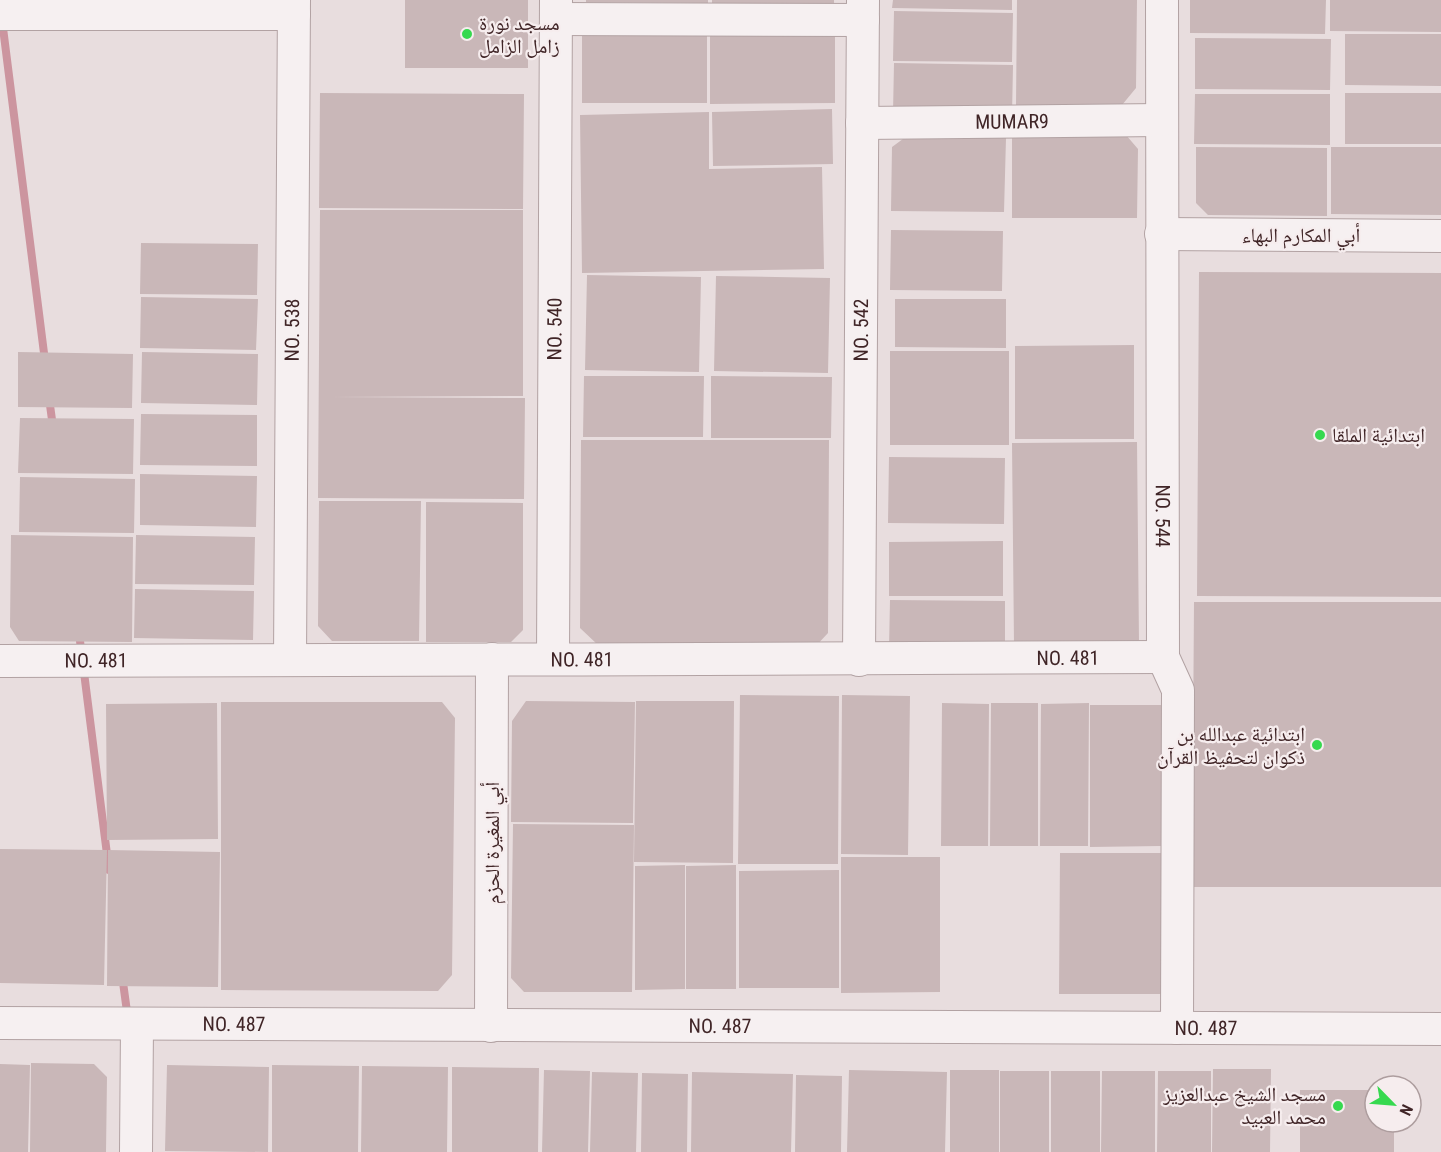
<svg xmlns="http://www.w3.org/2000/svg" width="1441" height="1152" font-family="'Roboto Condensed','Noto Naskh Arabic',sans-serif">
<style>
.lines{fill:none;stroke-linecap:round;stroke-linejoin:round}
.stream{stroke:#cc959f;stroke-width:8}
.building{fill:#c9b7b8}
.street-casing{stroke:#b2a2a3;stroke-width:34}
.street{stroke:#f6f0f1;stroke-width:32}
.poi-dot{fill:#36d94f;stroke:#f6edee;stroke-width:2}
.labels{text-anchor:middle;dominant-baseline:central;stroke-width:4.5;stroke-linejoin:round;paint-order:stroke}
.poi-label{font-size:20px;fill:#402527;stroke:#f6edee;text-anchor:start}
.street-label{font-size:20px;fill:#402527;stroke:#f6edee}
</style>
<rect width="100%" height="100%" fill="#e8ddde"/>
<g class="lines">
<path class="stream" d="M2,20L45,361
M49,398L53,427
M79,633L109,870
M122,975L128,1019"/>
</g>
<path class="building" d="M405,0H528V68H405Z
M586,0H708V3L586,2Z
M712,0H834V4H712Z
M893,0H1012V10L892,8Z
M1017,0H1137L1136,88L1122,105H1016Z
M1190,0H1326L1325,34L1190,33Z
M1330,0H1441V32L1330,31Z
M894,11L1013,13L1012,62L893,61Z
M835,34V103L710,104V35Z
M1345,34H1441V86L1345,85Z
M707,35V103H582V36Z
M1195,38L1331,39L1330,90L1195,89Z
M894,63L1013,65L1012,115L893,113Z
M320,93L524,94L523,209L319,208Z
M1345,93H1441V144H1345Z
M1195,94H1330V145L1194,144Z
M832,109L833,164L713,166L712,112Z
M709,112V169L822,167L824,269L582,273L580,115Z
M1012,135H1126L1138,149L1137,218H1012Z
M907,136L1006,138L1004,212L891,211L892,147Z
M1196,147L1327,148V216L1208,215L1196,203Z
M1331,147H1441V215L1331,214Z
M320,210H523V396L332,397L525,398L524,499L318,498Z
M891,230L1003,231L1002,291L890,290Z
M141,243L258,244L257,295L140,294Z
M1199,272L1441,273V597L1197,596Z
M587,275L701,277L699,372L585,370Z
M716,276L830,278L828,373L714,371Z
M141,297L258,299L256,350L140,348Z
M895,299H1006V348L895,347Z
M1134,345V439H1015V346Z
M890,351H1009V445H890Z
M18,352L133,354L132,408L18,407Z
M142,352L258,354L257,405L141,403Z
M584,376H704L703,437H583Z
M711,376L832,377L831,438H711Z
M141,414L257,415V466L140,465Z
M20,418L134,419L133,474L18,473Z
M581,440H829L828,633L814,648L598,645L580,628Z
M1137,442L1139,643L1014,645L1012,443Z
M889,457L1005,458L1004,524L888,523Z
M140,474L257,476L256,527L140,525Z
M20,477L135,479L134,533L19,532Z
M319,501H421L419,641H332L318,626Z
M426,502L523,503V630L511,642H426Z
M11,535L133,537L132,642L19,641L10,627Z
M136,535L255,537L254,585L135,584Z
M1003,541V596H889V542Z
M135,589L254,591L253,640L134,638Z
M890,600L1005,601V650L889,649Z
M1194,602H1441V887H1192Z
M740,695L839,696L838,864H738Z
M842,695L910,696L908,855L841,854Z
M526,701L635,702L633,823L511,822L512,721Z
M636,701H734L733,863L634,862Z
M221,702H442L455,718L452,975L438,991L221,990Z
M217,703L218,839L107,840L106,704Z
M942,703L989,704L988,846H941Z
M991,703H1038V846H990Z
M1089,703L1088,846H1040L1041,704Z
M1090,705H1161V846L1090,847Z
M513,824L634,825L632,992H524L511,978Z
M0,849L107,850L104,985L0,983Z
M108,850L220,852L218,987L107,986Z
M1060,853H1162L1161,994H1059Z
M841,857H940V992L841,993Z
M685,865V989L635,990V866Z
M736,865V989H686V866Z
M839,870V988H739V871Z
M31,1063L94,1064L107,1077L106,1152H30Z
M0,1064L30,1065L28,1152H0Z
M167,1065L269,1067L268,1152L165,1151Z
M272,1065L359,1066L358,1152H272Z
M362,1066L448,1067L447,1152H361Z
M452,1067L539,1068L538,1152H452Z
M1213,1069H1271L1270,1152H1212Z
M544,1070L590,1071L588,1152H542Z
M849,1070L947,1072L945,1152H847Z
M950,1070H999V1152H950Z
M1000,1071H1049V1152H1000Z
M1051,1071H1100V1152H1051Z
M1102,1071H1155V1152H1101Z
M1158,1071H1211V1152H1157Z
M592,1072L638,1073L636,1152H590Z
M692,1072L793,1074L791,1152H691Z
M642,1073L688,1074L687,1152H641Z
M796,1075L842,1076L841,1152H795Z
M1300,1090H1375V1122H1394V1152H1300Z"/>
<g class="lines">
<defs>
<g id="street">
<path id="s1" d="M1162,0L1163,657L1178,690L1177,1028"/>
<path d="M0,14H294"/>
<path d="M556,19L863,20"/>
<path id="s2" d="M862,123L1161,120"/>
<path d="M1161,234L1441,236"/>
<path id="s3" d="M553,659L556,0"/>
<path id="s4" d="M290,660L294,0"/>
<path id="s5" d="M859,660L863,0"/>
<path id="s6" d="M0,661C388,658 775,661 1163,657"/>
<path id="s7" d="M0,1023L1441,1029"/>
<path d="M491,1026L492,659"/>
<path d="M136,1152L137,1025"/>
</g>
</defs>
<use href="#street" class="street-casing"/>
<use href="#street" class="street"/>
</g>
<g class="poi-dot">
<circle cx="467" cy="34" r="6"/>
<circle cx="1320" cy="435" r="6"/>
<circle cx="1317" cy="745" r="6"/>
<circle cx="1338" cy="1106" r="6"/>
</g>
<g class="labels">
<g class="poi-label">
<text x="479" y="23">مسجد نورة<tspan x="479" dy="23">زامل الزامل</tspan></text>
<text x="1332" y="435">ابتدائية الملقا</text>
<text x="1305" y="734" text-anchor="end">ابتدائية عبدالله بن<tspan x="1305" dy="23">ذكوان لتحفيظ القرآن</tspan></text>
<text x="1326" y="1094" text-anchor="end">مسجد الشيخ عبدالعزيز<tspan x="1326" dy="23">محمد العبيد</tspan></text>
</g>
<g class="street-label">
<text stroke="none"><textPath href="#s2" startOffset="150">MUMAR9</textPath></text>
<text x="1301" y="235">أبي المكارم البهاء</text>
<text stroke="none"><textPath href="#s3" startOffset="330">NO. 540</textPath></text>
<text stroke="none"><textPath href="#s4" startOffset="330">NO. 538</textPath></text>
<text stroke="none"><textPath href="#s5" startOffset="330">NO. 542</textPath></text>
<text stroke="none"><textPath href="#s1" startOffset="516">NO. 544</textPath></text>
<text stroke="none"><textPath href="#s6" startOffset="1068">NO. 481</textPath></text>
<text stroke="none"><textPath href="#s6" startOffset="582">NO. 481</textPath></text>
<text stroke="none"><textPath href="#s6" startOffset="96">NO. 481</textPath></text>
<text transform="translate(492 843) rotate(-90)">أبي المغيرة الحزم</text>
<text stroke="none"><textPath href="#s7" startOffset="234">NO. 487</textPath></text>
<text stroke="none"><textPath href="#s7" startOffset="720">NO. 487</textPath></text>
<text stroke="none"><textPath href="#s7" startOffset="1206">NO. 487</textPath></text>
</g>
</g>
<g transform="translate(1393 1104) rotate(115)"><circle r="28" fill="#f6edee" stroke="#ad9d9e" stroke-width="1.5"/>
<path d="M0-4.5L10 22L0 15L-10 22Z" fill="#36d94f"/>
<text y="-9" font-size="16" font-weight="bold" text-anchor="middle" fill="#402527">N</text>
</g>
</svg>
